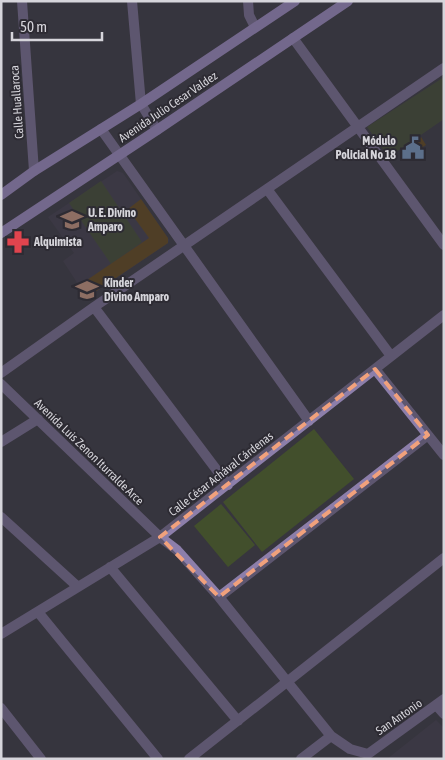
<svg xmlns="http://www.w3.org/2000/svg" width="445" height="760" font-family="'Asap Condensed',sans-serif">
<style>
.built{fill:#413d4c}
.green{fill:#424f2c}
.building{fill:#6d4a0a}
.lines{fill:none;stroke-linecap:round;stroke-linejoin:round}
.street{stroke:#8c7eaa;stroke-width:10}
.secondary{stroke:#bda6eb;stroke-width:10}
.marked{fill:none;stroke:#f1a17c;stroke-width:4;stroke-dasharray:10 6;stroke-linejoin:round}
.labels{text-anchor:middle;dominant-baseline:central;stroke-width:4;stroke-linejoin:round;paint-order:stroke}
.street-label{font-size:12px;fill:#d6d5db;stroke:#2d2b33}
.poi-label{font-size:12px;font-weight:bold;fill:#d6d5db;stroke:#2d2b33;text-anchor:start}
</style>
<rect width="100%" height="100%" fill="#37353e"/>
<path class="built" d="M117,171L123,173L169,240L168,243L87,298L63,261L74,253L48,217Z
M436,720L444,728V759H387Z"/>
<path class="green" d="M444,77V119L389,157L367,127Z
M101,181L142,242L111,264L69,203Z
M314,429L354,479L262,552L223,502Z
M221,504L255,545L228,567L194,526Z"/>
<path class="building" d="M421,137L426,145L419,149L423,155L413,161L404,148Z
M141,199L168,238V243L95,292L87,280L149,238L128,209Z"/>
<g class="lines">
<path class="street" d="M22,1L34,171
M132,1L141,104L157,130
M248,1L249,15L255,27
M293,38L444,245
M101,129L309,421
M267,189L391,356
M94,307L228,485
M375,369L444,455
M1,373L94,307L444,68
M1,384L160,537L177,550L219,597L331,736L350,749L368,754
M1,442L38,419
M1,517L78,587
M110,567L238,721
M219,597L428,435
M38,612L158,759
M1,634L160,537L444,315
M436,705L444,714
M1,708L41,759
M368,754L444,699
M189,759L444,558
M301,759L331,736"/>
<path class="secondary" d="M1,195L34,171L141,104L295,1
M1,233L157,130L348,1"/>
</g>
<path d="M0 0H445V760H0ZM375,369L428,435L219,597L160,537Z" fill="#37353e" fill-opacity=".55" fill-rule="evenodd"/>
<path class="marked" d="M375,369L428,435L219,597L160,537Z"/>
<defs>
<symbol id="civic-bare" viewBox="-9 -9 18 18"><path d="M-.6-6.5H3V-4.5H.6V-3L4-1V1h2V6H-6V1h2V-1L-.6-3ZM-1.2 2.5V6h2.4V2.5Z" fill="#5c6f8a" stroke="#2d2b33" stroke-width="2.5" paint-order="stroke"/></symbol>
<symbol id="school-bare" viewBox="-9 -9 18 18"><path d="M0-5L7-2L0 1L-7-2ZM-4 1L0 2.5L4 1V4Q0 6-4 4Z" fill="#8d6e63" stroke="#2d2b33" stroke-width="2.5" paint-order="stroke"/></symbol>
<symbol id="pharmacy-bare" viewBox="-9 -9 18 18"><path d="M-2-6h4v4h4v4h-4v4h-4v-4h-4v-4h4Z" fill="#e0444e" stroke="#2d2b33" stroke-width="2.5" paint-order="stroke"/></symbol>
</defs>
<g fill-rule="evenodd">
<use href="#civic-bare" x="397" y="132" width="32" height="32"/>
<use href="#school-bare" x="56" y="204" width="32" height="32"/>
<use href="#pharmacy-bare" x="2" y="226" width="32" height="32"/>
<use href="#school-bare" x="71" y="274" width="32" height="32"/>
</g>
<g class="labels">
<g class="street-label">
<text transform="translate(17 102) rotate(-94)">Calle Huallaroca</text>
<text transform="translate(168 107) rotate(-34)">Avenida Julio Cesar Valdez</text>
<text transform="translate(89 452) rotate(44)">Avenida Luis Zenon Iturralde Arce</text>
<text transform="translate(221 474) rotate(-38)">Calle César Achával Cárdenas</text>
<text transform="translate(399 717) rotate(-35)">San Antonio</text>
</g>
<g class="poi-label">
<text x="396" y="141" text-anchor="end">Módulo<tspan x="396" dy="14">Policial No 18</tspan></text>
<text x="88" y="213">U. E. Divino<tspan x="88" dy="14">Amparo</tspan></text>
<text x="34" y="242">Alquimista</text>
<text x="104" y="283">Kinder<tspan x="104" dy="14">Divino Amparo</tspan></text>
</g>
</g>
<rect width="445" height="760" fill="none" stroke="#d6d5db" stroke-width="5"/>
<path d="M12 32v8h90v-8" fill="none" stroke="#d6d5db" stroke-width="2.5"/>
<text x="20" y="32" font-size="15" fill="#d6d5db" stroke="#2d2b33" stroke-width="4" paint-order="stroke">50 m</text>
</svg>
